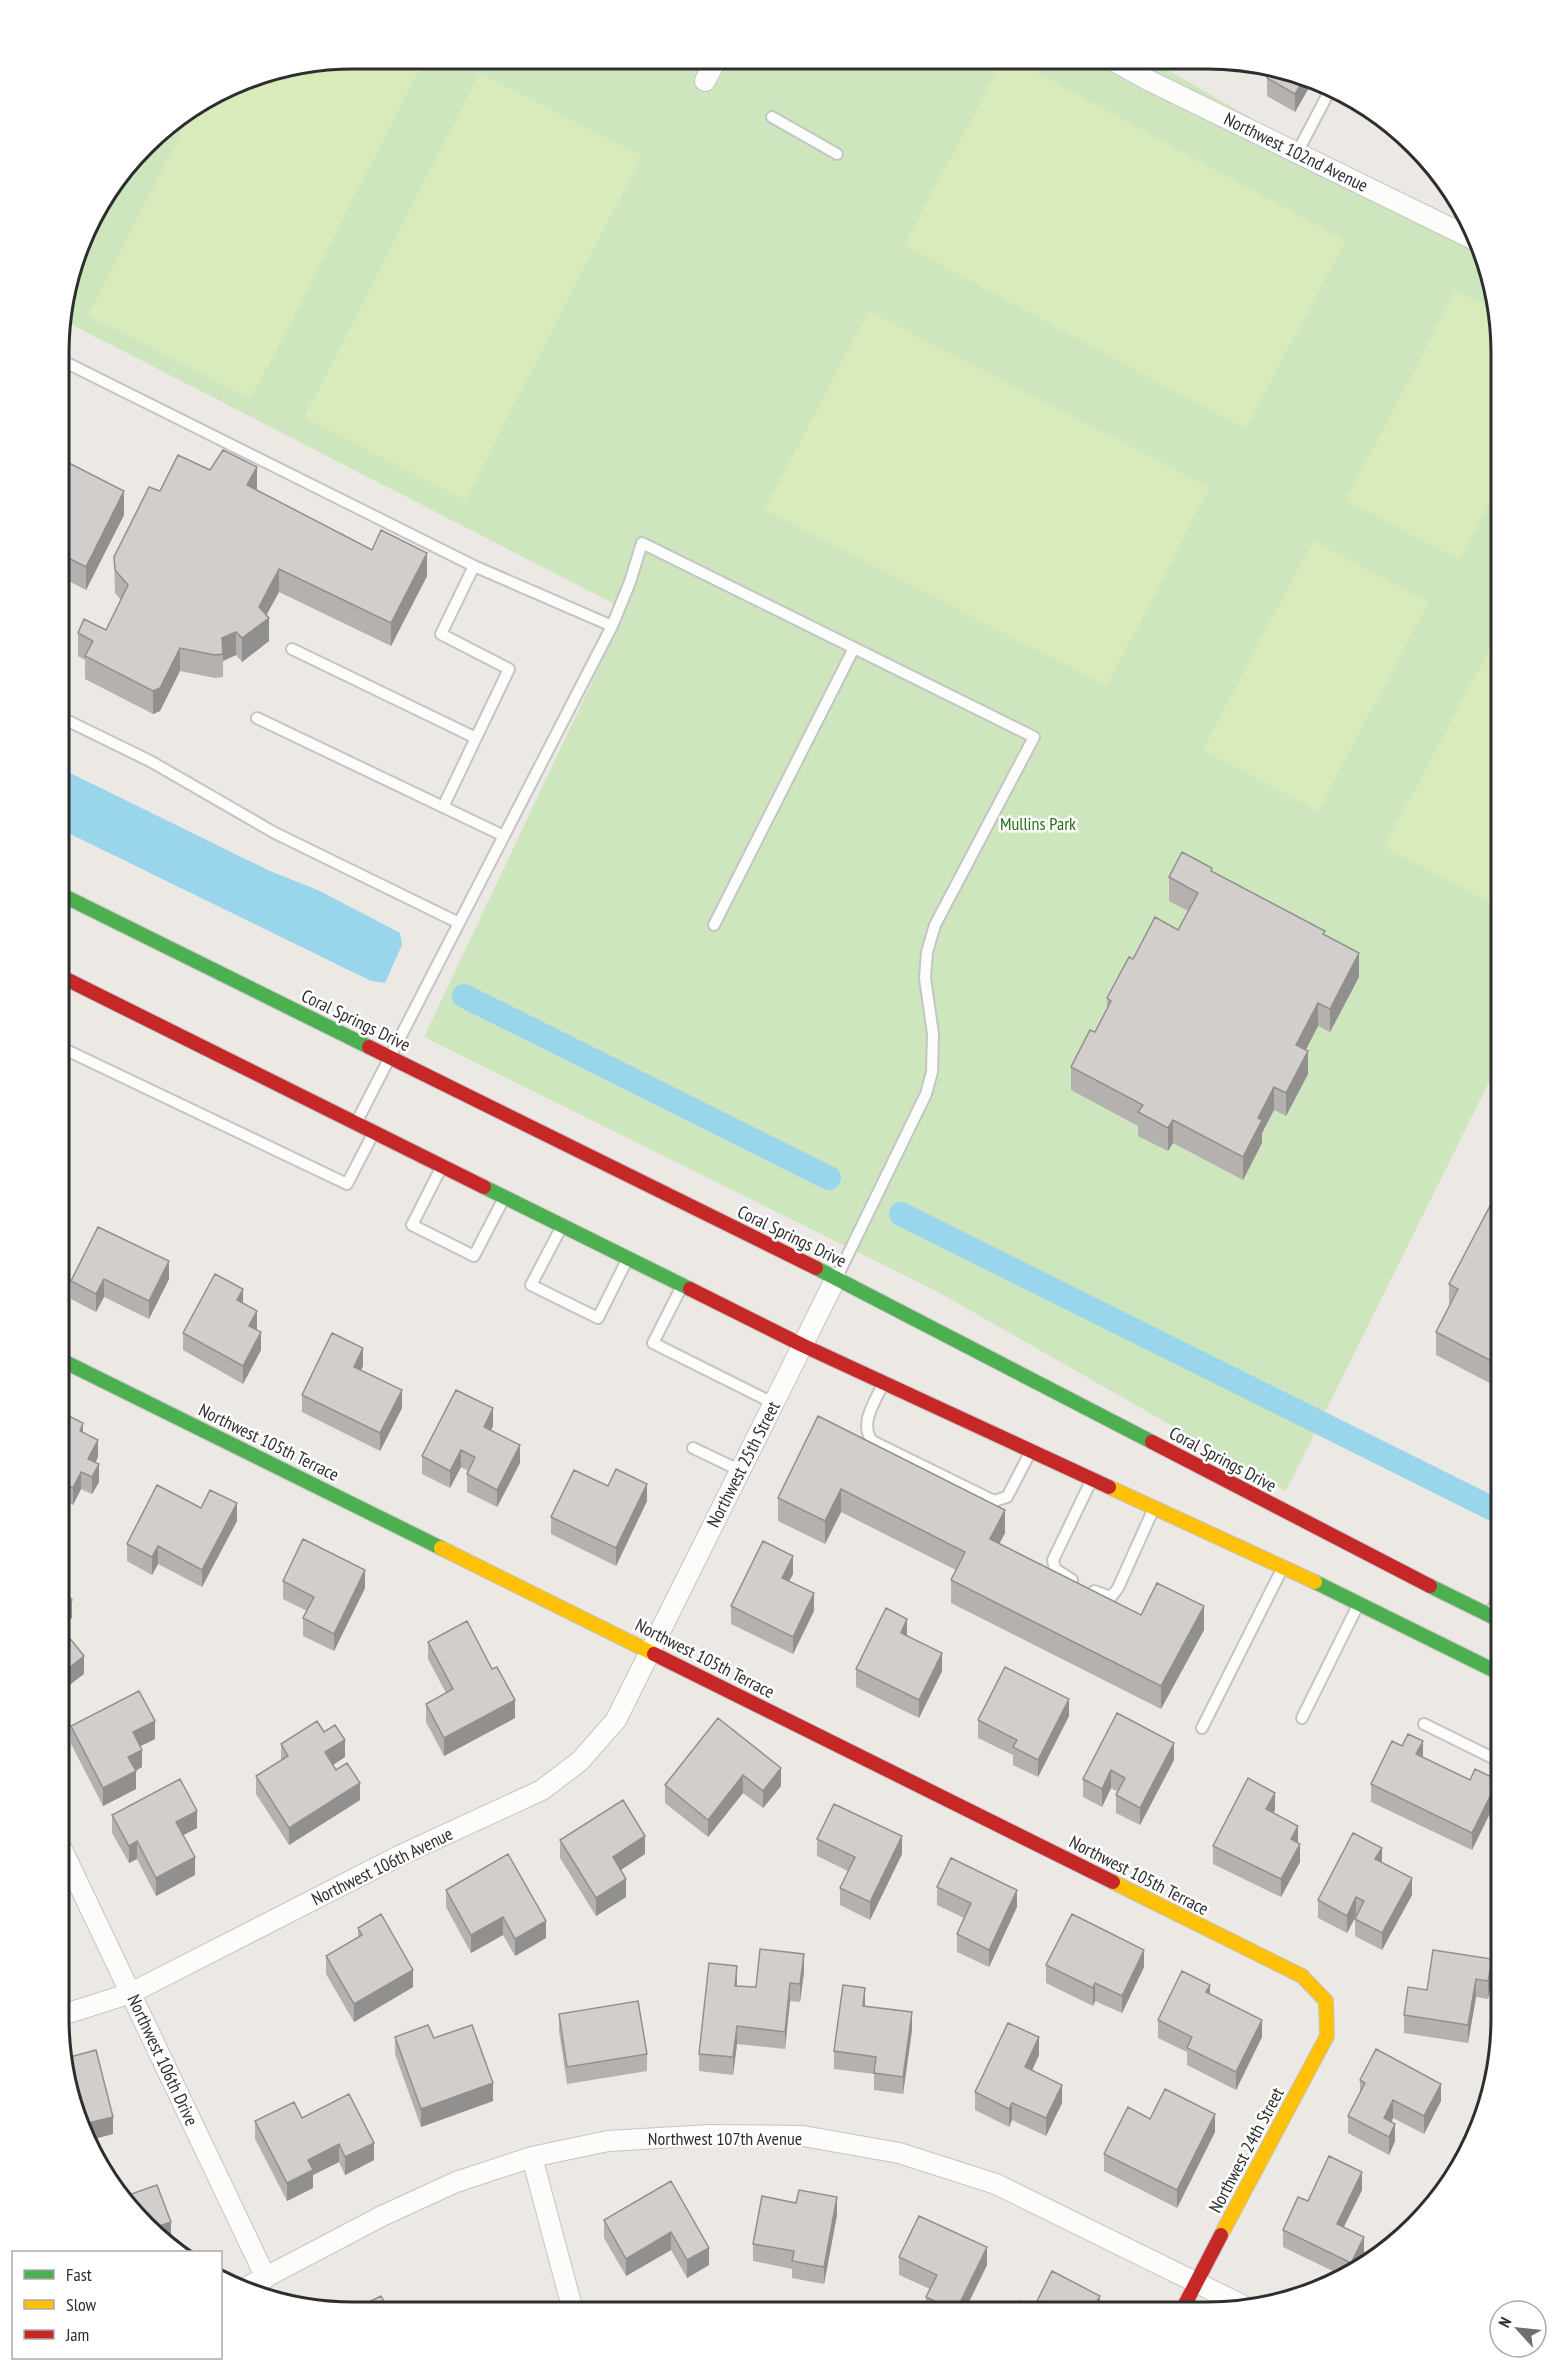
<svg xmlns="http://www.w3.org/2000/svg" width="1560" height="2371" font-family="'PT Sans Narrow',sans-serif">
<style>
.green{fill:#cee6be}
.pitch{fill:#d9eabb}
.water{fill:#99d6ec}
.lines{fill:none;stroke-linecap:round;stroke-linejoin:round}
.canal{stroke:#99d6ec;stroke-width:24}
.lane-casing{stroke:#c5c4c5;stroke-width:14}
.street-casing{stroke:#c5c4c5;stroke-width:22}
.fast-casing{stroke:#c5c4c5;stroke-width:16}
.slow-casing{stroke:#c5c4c5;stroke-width:16}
.jam-casing{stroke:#c5c4c5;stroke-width:16}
.lane{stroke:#fcfcfb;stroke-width:10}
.street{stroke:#fcfcfb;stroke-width:20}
.fast{stroke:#4caf50;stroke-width:14}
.slow{stroke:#ffc107;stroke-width:14}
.jam{stroke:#c62828;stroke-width:14}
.wall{fill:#b4b1af}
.shaded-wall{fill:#92908e}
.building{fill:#d1cecb;stroke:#92908e;stroke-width:1.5}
.labels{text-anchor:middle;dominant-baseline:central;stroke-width:5;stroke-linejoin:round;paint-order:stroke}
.street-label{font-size:18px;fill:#2e2e2e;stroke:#fff}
.park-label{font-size:18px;fill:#2c6e1b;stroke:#fff}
.rim{fill:none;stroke:#2e2e2e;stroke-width:3}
</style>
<rect width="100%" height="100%" fill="#ece8e4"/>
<path class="green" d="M353,59L1152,61L1481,250L1501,353V1058L1286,1491L938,1292L424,1037L626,610L61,319L89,223L159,132L241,81Z"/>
<path class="pitch" d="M353,59H425L251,399L88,315L192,111L241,81Z
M1003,60H1014L1346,241L1245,429L904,245Z
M479,73L642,155L466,500L304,418Z
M1456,290L1493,309L1501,353V479L1459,560L1346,500Z
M868,311L1210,487L1107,686L765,510Z
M1313,541L1429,602L1318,811L1202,750Z
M1496,637L1501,640L1500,908L1384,847Z"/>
<path class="water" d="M60,768L270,871L320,891L400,933L402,945L385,983L371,981L60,829Z"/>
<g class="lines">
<path class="canal" d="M464,996L829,1178
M901,1214L1493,1509"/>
<defs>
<path id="lane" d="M772,117L837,154
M1297,153L1330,90L1346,96
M61,360L474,566
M292,649L476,738
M60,717L150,761L275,833L457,922
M257,718L504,836
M443,807L509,669L441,634L474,566L612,626
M714,925L854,648
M60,1047L347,1184L374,1132
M356,1123L612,626L630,582L642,543L1034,737L935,925L927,952L925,978L933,1034L932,1072L926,1094L837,1277
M442,1166L412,1225L474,1256L504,1198
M562,1226L531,1285L598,1318L627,1260
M682,1286L653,1343L773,1403
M883,1384C875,1402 859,1423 872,1441L994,1501L1007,1497L1031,1451
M693,1448L739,1470
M1072,1580L1055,1569L1053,1560L1092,1479
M1094,1591L1111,1597L1118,1588L1154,1508
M1490,1615L1501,1591
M1302,1718L1359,1603
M1424,1724L1501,1762
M1202,1728L1283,1567"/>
<path id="street" d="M1114,61L1148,80L1479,242
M705,81L716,60
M59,1843L266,2278
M59,2016L131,1993L401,1855L542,1790L580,1761L616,1720L836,1278
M532,2157L573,2311
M241,2290L382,2216L456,2182L532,2157L608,2141L709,2135L803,2136L899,2153L996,2184L1242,2305"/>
<path id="fast" d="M60,894L369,1047
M484,1187L690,1289
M816,1268L1152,1442
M59,1359L441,1548
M1315,1582L1501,1674
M1430,1586L1501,1621"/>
<path id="slow" d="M1109,1487L1315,1582
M441,1548L654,1654
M1113,1882L1302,1976L1326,2001L1327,2036L1221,2235"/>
<path id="jam" d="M60,976L484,1187
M369,1047L816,1268
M690,1289L802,1345L1109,1487
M1152,1442L1430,1586
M654,1654L1113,1882
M1181,2312L1221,2235"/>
</defs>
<use href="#lane" class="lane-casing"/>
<use href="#street" class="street-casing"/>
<use href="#fast" class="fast-casing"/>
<use href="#slow" class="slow-casing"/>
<use href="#jam" class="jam-casing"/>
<use href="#lane" class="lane"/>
<use href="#street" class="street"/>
<use href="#fast" class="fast"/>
<use href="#slow" class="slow"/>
<use href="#jam" class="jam"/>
</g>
<path class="wall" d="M1183,61H1213L1204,64Z
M1272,68L1314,79L1295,112L1267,96V78Z
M61,459L124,515L86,590L61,577Z
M210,470L257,490L372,550L427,576L391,646L279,592L266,616L269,641L242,662L236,655L223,661V677L215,678L180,671L160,711L153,714L85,679V660L78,656V633L106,630L121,600L115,593L114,557L160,491Z
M1212,872L1325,935L1359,977L1330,1032L1318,1026L1306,1050L1308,1074L1286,1116L1274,1110L1262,1133V1143L1243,1180L1173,1143L1168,1151L1138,1136V1126L1071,1090V1067L1095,1032L1107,1009V998L1178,930L1188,911L1169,901V877Z
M1501,1185V1389L1436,1355V1332L1449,1307V1284Z
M169,1261V1279L149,1319L104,1297L96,1312L71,1299V1281Z
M243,1303L257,1329V1330L261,1350L243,1384L183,1350V1333Z
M363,1366L361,1370L402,1408L380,1451L302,1412V1395Z
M59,1411L83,1432L98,1457L95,1463L99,1482L92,1494L81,1489L73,1505L59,1498Z
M818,1416L1005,1533L999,1543L1141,1615L1204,1630L1161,1709L951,1603V1580L956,1570L841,1512L825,1544L778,1521V1498Z
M493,1426L491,1430L520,1463L497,1507L467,1492V1474L468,1471L461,1467L450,1488L422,1474V1456Z
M608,1486L647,1501L616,1566L551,1534V1517Z
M201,1508L237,1521L202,1587L158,1564L152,1575L127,1561V1544Z
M793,1574L789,1581L814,1611L793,1654L731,1624V1606Z
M283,1581L365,1588L334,1651L303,1636V1618L307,1611L283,1599Z
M907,1636L942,1671L919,1718L856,1687V1669Z
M428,1642L515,1718L444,1756L426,1722V1704L446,1693L428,1659Z
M1117,1713L1174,1760L1140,1825L1116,1813V1795L1118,1792L1111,1788L1102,1807L1083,1797V1779Z
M1069,1716L1038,1777L1013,1765V1755L978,1738V1720Z
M718,1718L781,1786L763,1808L743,1793L708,1837L665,1803V1785Z
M71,1726L155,1739L140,1746L142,1767L135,1771L136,1789L103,1806L71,1744Z
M324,1732L345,1757L333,1765L360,1800L289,1845L256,1794V1776L281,1761V1744Z
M1423,1757L1498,1797L1472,1850L1371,1802V1784Z
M1275,1810L1273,1813L1298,1843L1300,1862L1281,1897L1213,1864V1846Z
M112,1815L197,1828L183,1835L195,1875L156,1896L137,1859L129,1863L112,1833Z
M1501,1837V1866L1496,1864V1846Z
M817,1839L902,1854L870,1920L840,1905V1888L848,1871L817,1856Z
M560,1840L645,1854L621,1870L626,1897L596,1916L560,1858Z
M1382,1862L1412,1895L1382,1950L1355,1936V1919L1357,1915L1347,1933L1318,1918V1900Z
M937,1887L1017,1907L989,1967L957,1952V1934L964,1918L937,1905Z
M446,1890L546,1938L515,1956L503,1935L471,1953L446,1907Z
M358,1928L413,1987L354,2022L326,1974V1956L358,1938Z
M1433,1950L1492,1977L1488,1999L1476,1997L1468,2043L1404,2033V2015L1427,1990Z
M1046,1965L1144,1967L1122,2013L1095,2001L1093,2006L1046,1983Z
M804,1972L800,2002L790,2001L785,2049L737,2044L733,2075L699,2071V2054L736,1986L756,1987Z
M1210,1994L1262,2037L1236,2090L1187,2065V2052L1158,2038V2020Z
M865,2006L912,2030L903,2094L874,2090V2074L834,2069V2051Z
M559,2014L647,2054V2071L567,2084L559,2031Z
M395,2037L434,2038L493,2101L421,2127L395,2054Z
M1039,2055L1032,2071L1062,2103L1046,2136L1012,2120L1009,2127L975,2110V2092Z
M1360,2080L1441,2101L1424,2134L1393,2118L1392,2121L1395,2141L1389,2155L1348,2133V2116L1360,2092Z
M1486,2113L1471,2141V2130Z
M302,2118L374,2160L345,2175L339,2162L313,2175V2188L287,2201L255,2139V2121Z
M1150,2119L1215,2132L1177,2208L1104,2171V2154Z
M671,2181L709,2265L687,2278L671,2250L626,2276L604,2238V2220Z
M1362,2190L1343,2227L1364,2255L1357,2268L1343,2276L1283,2247V2230L1308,2201Z
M796,2203L837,2215L824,2284L792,2278V2269L753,2261V2244Z
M899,2257L987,2265L964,2312H926V2297L930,2289L899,2275Z"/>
<path class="shaded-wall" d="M1204,61H1213L1204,64Z
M1305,77L1314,79L1295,112V94Z
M257,467V490L247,485Z
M124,491V515L86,590V567Z
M427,553V576L391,646V623Z
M279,569V592L262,623L269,618V641L242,662V638Z
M236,632V655L223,661L222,638Z
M180,648V671L160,711L153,714V691Z
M1359,953V977L1330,1032V1009Z
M1318,1003V1026L1296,1068V1045Z
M1308,1051V1074L1286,1116V1093Z
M1274,1087V1110L1262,1133V1143L1243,1180V1157L1258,1118Z
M1173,1120V1143L1168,1151V1128Z
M169,1261V1279L149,1319V1301Z
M104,1279V1297L96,1312V1294Z
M243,1289V1306L237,1300Z
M257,1311V1329L249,1343V1326Z
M261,1332V1350L243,1384V1366Z
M363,1348V1366L354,1385V1367Z
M402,1390V1408L380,1451V1433Z
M493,1408V1426L484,1444V1427Z
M83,1423V1440L80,1431Z
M98,1440V1457L88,1477V1459Z
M520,1445V1463L497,1507V1490Z
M461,1450V1467L450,1488V1471Z
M99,1464V1482L92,1494V1477Z
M81,1472V1489L73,1505V1488Z
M647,1484V1501L616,1566V1548Z
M841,1489V1512L825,1544V1521Z
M237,1503V1521L202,1587V1570Z
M1005,1510V1533L990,1562V1539Z
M158,1546V1564L152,1575V1557Z
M793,1556V1574L782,1595V1578Z
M365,1570V1588L334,1651V1634Z
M814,1593V1611L793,1654V1637Z
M72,1600V1618L59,1628V1611Z
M1204,1606V1630L1161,1709V1686Z
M907,1619V1636L901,1633Z
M942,1653V1671L919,1718V1700Z
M84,1656V1674L59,1693V1676Z
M1069,1699V1716L1038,1777V1760Z
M515,1700V1718L444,1756V1738Z
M155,1721V1739L133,1750V1732Z
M345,1740V1757L325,1770V1752Z
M1423,1741V1758L1416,1754Z
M1174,1743V1760L1140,1825V1808Z
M142,1750V1767L128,1775V1757Z
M781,1768V1786L763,1808V1791Z
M1111,1770V1788L1102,1807V1789Z
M136,1771V1789L103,1806V1788Z
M743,1775V1793L708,1837V1820Z
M1498,1780V1797L1472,1850V1833Z
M360,1783V1800L289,1845V1828Z
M1275,1793V1810L1266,1827V1809Z
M197,1811V1828L176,1839V1822Z
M1298,1826V1844L1291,1839Z
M645,1836V1854L613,1875V1857Z
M902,1836V1854L870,1920V1902Z
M137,1841V1859L129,1863V1846Z
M1300,1844V1862L1281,1897V1879Z
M1382,1848V1865L1375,1859Z
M195,1857V1875L156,1896V1878Z
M1412,1878V1895L1382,1950V1933Z
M626,1879V1897L596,1916V1898Z
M1017,1890V1907L989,1967V1950Z
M1356,1897V1915L1347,1933V1916Z
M503,1917V1935L471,1953V1935Z
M546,1921V1938L515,1956V1939Z
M1144,1950V1967L1122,2013V1996Z
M804,1954V1972L800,2002V1984Z
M1492,1959V1977L1488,1999V1981Z
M737,1966V1984L735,2003V1986Z
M413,1970V1987L354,2022V2004Z
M1476,1979V1997L1468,2043V2025Z
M790,1983V2001L785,2049V2032Z
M1095,1983V2001L1093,2006V1988Z
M1210,1985V2002L1206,1992Z
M865,1988V2006H863Z
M912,2012V2030L903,2094V2077Z
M1262,2020V2037L1236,2090V2072Z
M737,2026V2044L733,2075V2057Z
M1039,2037V2055L1025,2085V2067Z
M493,2083V2101L421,2127V2109Z
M1441,2084V2101L1424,2134V2116Z
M1062,2085V2103L1046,2136V2118Z
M1393,2100V2118L1384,2135V2118Z
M1012,2103V2120L1009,2127V2109Z
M1215,2114V2132L1177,2208V2190Z
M113,2117V2134L87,2141L81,2131L80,2125Z
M1395,2124V2141L1389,2155V2137Z
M374,2143V2160L345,2175V2157Z
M339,2144V2162L313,2175V2188L287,2201V2183L308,2160Z
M1362,2172V2190L1337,2241V2224Z
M837,2197V2215L824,2284V2267Z
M171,2222V2239L164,2242L151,2229Z
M671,2232V2250L626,2276V2259Z
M1364,2237V2255L1357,2268L1351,2272V2263Z
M987,2247V2265L964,2312H956Z
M709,2248V2265L687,2278V2260Z
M1100,2296V2312H1091Z"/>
<path class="building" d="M1272,68L1305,77L1295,94L1267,78Z
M223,450L257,467L247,485L372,550L381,530L427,553L391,623L279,569L259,607L269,618L242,638L236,632L222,638L223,654L215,655L180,648L160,688L153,691L85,656L93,641L78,633L84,619L106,630L128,585L115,570L114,557L149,487L160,491L178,455L210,470Z
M61,459L124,491L86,567L61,554Z
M1182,852L1212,868L1211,871L1325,931L1323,934L1359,953L1330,1009L1318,1003L1296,1045L1308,1051L1286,1093L1274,1087L1258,1118L1262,1120L1243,1157L1173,1120L1168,1128L1138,1112L1143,1105L1071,1067L1090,1030L1095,1032L1111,1001L1107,998L1129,957L1133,959L1155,917L1178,930L1198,893L1169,877Z
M1501,1185V1366L1436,1332L1458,1289L1449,1284Z
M98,1227L169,1261L149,1301L104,1279L96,1294L71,1281Z
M215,1274L243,1289L237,1300L257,1311L249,1326L261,1332L243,1366L183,1333Z
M332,1333L363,1348L354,1367L402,1390L380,1433L302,1395Z
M456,1390L493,1408L484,1427L520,1445L497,1490L467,1474L475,1457L461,1450L450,1471L422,1456Z
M59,1411L83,1423L80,1431L98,1440L88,1459L99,1464L92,1477L81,1472L73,1488L59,1481Z
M818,1416L1005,1510L990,1539L1141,1615L1157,1583L1204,1606L1161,1686L951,1580L965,1552L841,1489L825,1521L778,1498Z
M616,1469L647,1484L616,1548L551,1517L574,1470L608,1486Z
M157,1485L201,1508L210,1490L237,1503L202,1570L158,1546L152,1557L127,1544Z
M303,1539L365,1570L334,1634L303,1618L314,1597L283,1581Z
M763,1541L793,1556L782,1578L814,1593L793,1637L731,1606Z
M59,1584L72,1600L59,1611Z
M886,1608L907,1619L901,1633L942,1653L919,1700L856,1669Z
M467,1621L492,1669L497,1667L515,1700L444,1738L426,1704L453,1689L428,1642Z
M59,1625L84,1656L59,1676Z
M1005,1667L1069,1699L1038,1760L1013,1747L1017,1740L978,1720Z
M139,1691L155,1721L133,1732L142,1750L128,1757L136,1771L103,1788L71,1726Z
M1117,1713L1174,1743L1140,1808L1116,1795L1125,1778L1111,1770L1102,1789L1083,1779Z
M718,1718L781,1768L763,1791L743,1775L708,1820L665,1785Z
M317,1721L324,1732L335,1725L345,1740L325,1752L336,1770L347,1763L360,1783L289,1828L256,1776L288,1756L281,1744Z
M1408,1734L1423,1741L1416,1754L1470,1780L1475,1769L1498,1780L1472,1833L1371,1784L1392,1741L1402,1746Z
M1248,1778L1275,1793L1266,1809L1298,1826L1291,1839L1300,1844L1281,1879L1213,1846Z
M180,1779L197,1811L176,1822L195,1857L156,1878L137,1841L129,1846L112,1815Z
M623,1800L645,1836L613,1857L626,1879L596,1898L560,1840Z
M834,1804L902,1836L870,1902L840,1888L855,1857L817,1839Z
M1353,1833L1382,1848L1375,1859L1412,1878L1382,1933L1355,1919L1364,1901L1356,1897L1347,1916L1318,1900Z
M1501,1837V1849L1496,1846Z
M508,1854L546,1921L515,1939L503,1917L471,1935L446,1890Z
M951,1858L1017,1890L989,1950L957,1934L971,1903L937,1887Z
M381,1914L413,1970L354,2004L326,1956L362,1935L358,1928Z
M1072,1914L1144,1950L1122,1996L1095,1983L1093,1988L1046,1965Z
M760,1949L804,1954L800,1984L790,1983L785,2032L737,2026L733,2057L699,2054L709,1963L737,1966L735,1986L756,1987Z
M1433,1950L1492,1959L1488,1981L1476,1979L1468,2025L1404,2015L1408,1987L1427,1990Z
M1182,1971L1210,1985L1206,1992L1262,2020L1236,2072L1187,2048L1192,2037L1158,2020Z
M843,1985L865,1988L863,2006L912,2012L903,2077L874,2073L876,2057L834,2051Z
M638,2001L647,2054L567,2067L559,2014Z
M1008,2023L1039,2037L1025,2067L1062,2085L1046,2118L1012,2103L1009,2109L975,2092Z
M428,2025L434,2038L472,2025L493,2083L421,2109L395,2037Z
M1376,2049L1441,2084L1424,2116L1393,2100L1384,2118L1395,2124L1389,2137L1348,2116L1365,2083L1360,2080Z
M96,2050L113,2117L80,2125L66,2058Z
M1165,2089L1215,2114L1177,2190L1104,2154L1128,2107L1150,2119Z
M349,2094L374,2143L345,2157L339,2144L308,2160L313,2170L287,2183L255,2121L294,2102L302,2118Z
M1489,2095L1486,2113L1475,2132L1471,2130Z
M1466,2140L1470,2142L1441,2197L1428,2210Z
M1329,2156L1362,2172L1337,2224L1364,2237L1351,2263L1283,2230L1298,2197L1308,2201Z
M671,2181L709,2248L687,2260L671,2232L626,2259L604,2220Z
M157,2185L171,2222L151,2229L120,2198Z
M799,2190L837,2197L824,2267L792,2261L794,2251L753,2244L762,2196L796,2203Z
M919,2216L987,2247L956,2311L926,2297L937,2275L899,2257Z
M1052,2271L1100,2296L1091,2312H1016L1021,2301L1034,2307Z
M381,2296L389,2310H353Z"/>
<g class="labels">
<g class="street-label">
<text transform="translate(1296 152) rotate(26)">Northwest 102nd Avenue</text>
<text transform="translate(356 1020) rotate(26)">Coral Springs Drive</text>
<text transform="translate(792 1236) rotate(26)">Coral Springs Drive</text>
<text transform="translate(269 1442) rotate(26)">Northwest 105th Terrace</text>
<text transform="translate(1223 1459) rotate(28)">Coral Springs Drive</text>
<text transform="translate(743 1464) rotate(-63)">Northwest 25th Street</text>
<text transform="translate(705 1658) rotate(27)">Northwest 105th Terrace</text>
<text transform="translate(382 1866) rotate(-26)">Northwest 106th Avenue</text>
<text transform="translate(1139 1875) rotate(27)">Northwest 105th Terrace</text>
<text transform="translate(163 2060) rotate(65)">Northwest 106th Drive</text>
<text x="725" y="2138">Northwest 107th Avenue</text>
<text transform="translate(1246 2150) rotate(-62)">Northwest 24th Street</text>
</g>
<g class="park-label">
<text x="1038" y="823">Mullins Park</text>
</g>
</g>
<path d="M0 0H1560V2371H0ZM353 69H1207A284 284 0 0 1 1491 353V2018A284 284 0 0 1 1207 2302H353A284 284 0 0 1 69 2018V353A284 284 0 0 1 353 69Z" fill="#fff" fill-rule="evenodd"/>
<path class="rim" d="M353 69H1207A284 284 0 0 1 1491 353V2018A284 284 0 0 1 1207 2302H353A284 284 0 0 1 69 2018V353A284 284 0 0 1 353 69Z"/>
<rect x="12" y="2251" width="210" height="108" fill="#ffffff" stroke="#ababab" stroke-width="1.5"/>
<rect x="24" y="2270" width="30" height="9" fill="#4caf50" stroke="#ababab" stroke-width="1.5"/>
<text x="66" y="2281" font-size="18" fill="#2e2e2e">Fast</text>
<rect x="24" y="2300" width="30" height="9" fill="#ffc107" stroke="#ababab" stroke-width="1.5"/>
<text x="66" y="2311" font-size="18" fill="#2e2e2e">Slow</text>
<rect x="24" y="2330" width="30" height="9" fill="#c62828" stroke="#ababab" stroke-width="1.5"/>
<text x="66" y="2341" font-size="18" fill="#2e2e2e">Jam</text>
<g transform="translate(1518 2329) rotate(297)"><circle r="28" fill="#ffffff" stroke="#ababab" stroke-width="1.5"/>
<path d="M0-4.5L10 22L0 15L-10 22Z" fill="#706f6e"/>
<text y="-9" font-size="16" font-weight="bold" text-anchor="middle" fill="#2e2e2e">N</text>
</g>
</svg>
